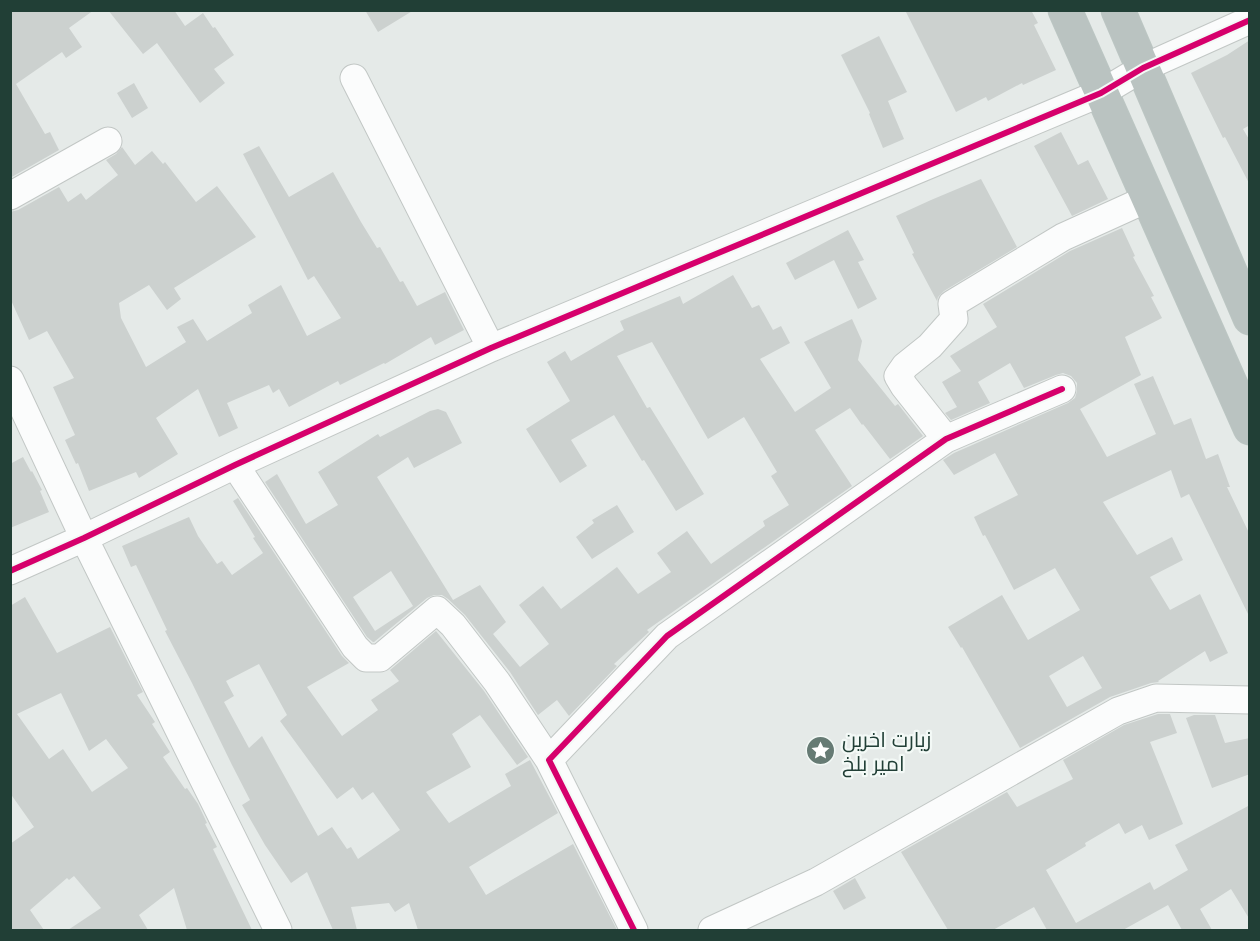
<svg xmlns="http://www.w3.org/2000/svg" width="1260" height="941" font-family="Helvetica,Cairo,sans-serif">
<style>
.building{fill:#ccd1cf;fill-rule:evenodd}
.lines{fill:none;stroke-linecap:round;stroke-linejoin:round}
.street-casing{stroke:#c2c7c5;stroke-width:29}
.highway-casing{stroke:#bcc6c3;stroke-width:35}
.street{stroke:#fbfcfc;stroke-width:27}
.highway{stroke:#bac3c1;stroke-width:33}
.cycleway-casing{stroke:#f3f9f6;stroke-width:10}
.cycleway{stroke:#d6006c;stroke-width:6}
.labels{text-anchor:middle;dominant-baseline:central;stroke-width:4.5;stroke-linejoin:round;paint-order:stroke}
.poi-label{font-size:21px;fill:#213f36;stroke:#f3f9f6;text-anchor:start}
</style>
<rect width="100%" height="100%" fill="#e5eae8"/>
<path class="building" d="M10,10H94L69,28L82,47L66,58L62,52L16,84L45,134L50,132L59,150L10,178Z
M108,10H174L185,26L203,13L213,28L215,27L234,55L214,69L225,83L200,103L157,43L143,54Z
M365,10H414L378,32Z
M905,10H1031L1038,23L1034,25L1056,70L1023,85L1022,83L988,101L986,97L956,112Z
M879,36L907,92L888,101L904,139L883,148L869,114L870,113L841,55Z
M1250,40V125L1243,129L1250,141V185L1225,137L1223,138L1191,73L1227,55Z
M134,83L148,108L132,118L117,93Z
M1061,132L1078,165L1088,160L1108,199L1072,216L1034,146Z
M259,146L289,197L333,172L361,222L377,248L380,247L400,282L403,281L417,306L445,292L464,330L435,345L431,337L385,364L384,363L340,385L338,381L289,407L279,389L273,393L269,385L227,403L238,428L219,437L198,389L156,418L178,454L139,478L136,472L89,491L78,463L76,464L65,440L75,435L53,387L74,378L47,331L29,340L10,298V212L18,210L59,187L68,202L81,193L86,200L118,175L106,160L116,154L122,147L135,165L152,151L163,164L165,162L196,202L217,186L256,237L174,288L181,299L167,310L149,285L119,303L121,318L146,367L186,342L177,327L193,319L207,341L252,313L248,305L281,285L307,336L341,318L314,276L308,280L243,154Z
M981,179L1017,247L944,291L938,297L937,301L912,254L914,253L896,216L931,200Z
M1122,228L1135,256L1133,257L1154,296L1151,297L1162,318L1125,337L1141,375L1080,409L1107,457L1156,434L1134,384L1153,376L1174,425L1191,418L1206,459L1218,454L1230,487H1227L1250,535V618L1189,494L1181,498L1171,470L1103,502L1137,555L1172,537L1183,560L1150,577L1170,610L1200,594L1228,653L1210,662L1205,651L1158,681L1159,682L1151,683L1110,697L1020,748L962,647L961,648L948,627L1002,595L1028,640L1080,610L1055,568L1014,590L985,535L983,536L974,517L1018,495L995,453L954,475L943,460L954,453L1068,403L1075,398L1077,391V383L1071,376L1063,373L1056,375L1024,388L1010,363L978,382L990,403L951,420L945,413L957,407L942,382L961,371L950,356L997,327L983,304L1070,251ZM1083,656L1102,688L1067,707L1049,676Z
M848,230L864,260L858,262L877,299L858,309L834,260L795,280L786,263Z
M733,275L752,308L759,305L773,330L781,326L790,343L760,359L795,412L831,388L804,342L852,319L862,341L858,360L895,406L898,404L923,436L890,459L863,424L862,425L850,408L815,430L852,486L647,630L649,632L614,664L617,666L569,716L557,700L538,715L510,672L465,615L448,599L442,595H434L427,598L374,642H373L367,637L265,482L277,474L306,524L338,505L318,472L378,434L380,437L430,411L438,409L446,412L462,443L414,468L408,457L377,477L453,600L480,585L506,622L493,634L520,667L549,644L519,605L543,586L561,609L617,567L638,594L671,572L657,553L687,531L711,564L765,526L763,521L789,505L771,476L777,472L744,417L708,439L652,342L617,356L647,408L650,407L704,494L676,511L644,460L642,461L614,415L571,440L587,466L560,483L526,429L570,401L547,362L565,351L571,361L624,330L620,321L680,296L683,304ZM391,571L413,606L375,631L353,597Z
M23,457L31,472L32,471L42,490L40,491L49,512L10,528V464Z
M238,498L342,656L349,663L307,687L342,736L378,710L371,700L399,681L390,670L436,631L484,691L528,757L517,765L480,715L452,734L471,767L426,792L449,823L511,786L505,774L530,760L558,813L469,867L486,895L573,844L617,930H418L409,903L395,912L389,903L351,907L357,930H333L307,872L291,883L265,845L242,805L250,800L232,765L192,683L165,631L167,630L136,565L131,567L122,546L189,517L198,536L217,564L222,561L232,575L263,553L253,538L255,537L233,501ZM259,664L287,715L280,721L337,799L353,787L362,800L373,792L400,830L358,859L351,847L347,849L332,827L318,836L262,736L249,748L224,702L234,696L226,681Z
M617,505L634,532L592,559L576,537L594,523L592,520Z
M25,597L57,653L110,627L143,692L137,695L155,722L152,724L170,752L163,757L185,789L187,788L198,804L207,823L205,824L217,847L213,849L252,930H187L174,888L139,915L148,930H68L101,908L74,876L69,880L67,878L30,910L44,930H10V844L34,827L10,793V606ZM61,693L89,751L106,739L128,768L92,792L63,749L49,759L17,714Z
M1158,714H1170L1177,733L1150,742L1183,824L1149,840L1142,825L1125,834L1119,823L1085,843L1086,846L1046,870L1076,923L1150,882L1154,890L1188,870L1175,845L1250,805V920L1231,889L1200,909L1212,930H1182L1168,905L1123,930H1047L1034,907L993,930H948L901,852L1007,792L1017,807L1073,779L1063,760L1124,725Z
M1194,715H1215L1225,743L1250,738V774L1212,788L1186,718Z
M855,878L866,898L844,910L833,891Z"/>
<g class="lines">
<defs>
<path id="street" d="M354,78L491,348
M10,196L108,141
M10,380L84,538L278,930
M946,439L904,386L898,376L905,366L930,346L954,319L952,304L1063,237L1149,198
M235,465L355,647L366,658H380L437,610L453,625L497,682L549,760
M10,571L84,538L235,465L491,348L1101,93L1143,68L1250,20
M634,930L549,760L667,636L946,439L1062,389
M712,930L816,882L1118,711L1156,698L1250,700"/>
<path id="highway" d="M1065,10L1250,428
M1118,10L1250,318"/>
</defs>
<use href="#street" class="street-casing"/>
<use href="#highway" class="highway-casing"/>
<use href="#street" class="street"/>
<use href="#highway" class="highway"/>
<defs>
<path id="cycleway" d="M10,571L84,538L235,465L491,348L1101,93L1143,68L1250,20
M634,930L549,760L667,636L946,439L1062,389"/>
</defs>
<use href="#cycleway" class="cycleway-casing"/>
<use href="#cycleway" class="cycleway"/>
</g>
<defs>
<symbol id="sight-disc" viewBox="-11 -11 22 22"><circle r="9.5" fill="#667b74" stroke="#f3f9f6"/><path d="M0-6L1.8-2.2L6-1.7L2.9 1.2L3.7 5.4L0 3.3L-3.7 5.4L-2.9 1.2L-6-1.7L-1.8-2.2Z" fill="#fff"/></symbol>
</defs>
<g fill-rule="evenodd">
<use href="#sight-disc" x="804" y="734" width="33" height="33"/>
</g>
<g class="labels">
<g class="poi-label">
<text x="842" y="739">زیارت اخرین<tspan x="842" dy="24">امیر بلخ</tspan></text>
</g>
</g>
<rect width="1260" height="941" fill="none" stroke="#213f36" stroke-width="24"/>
</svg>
